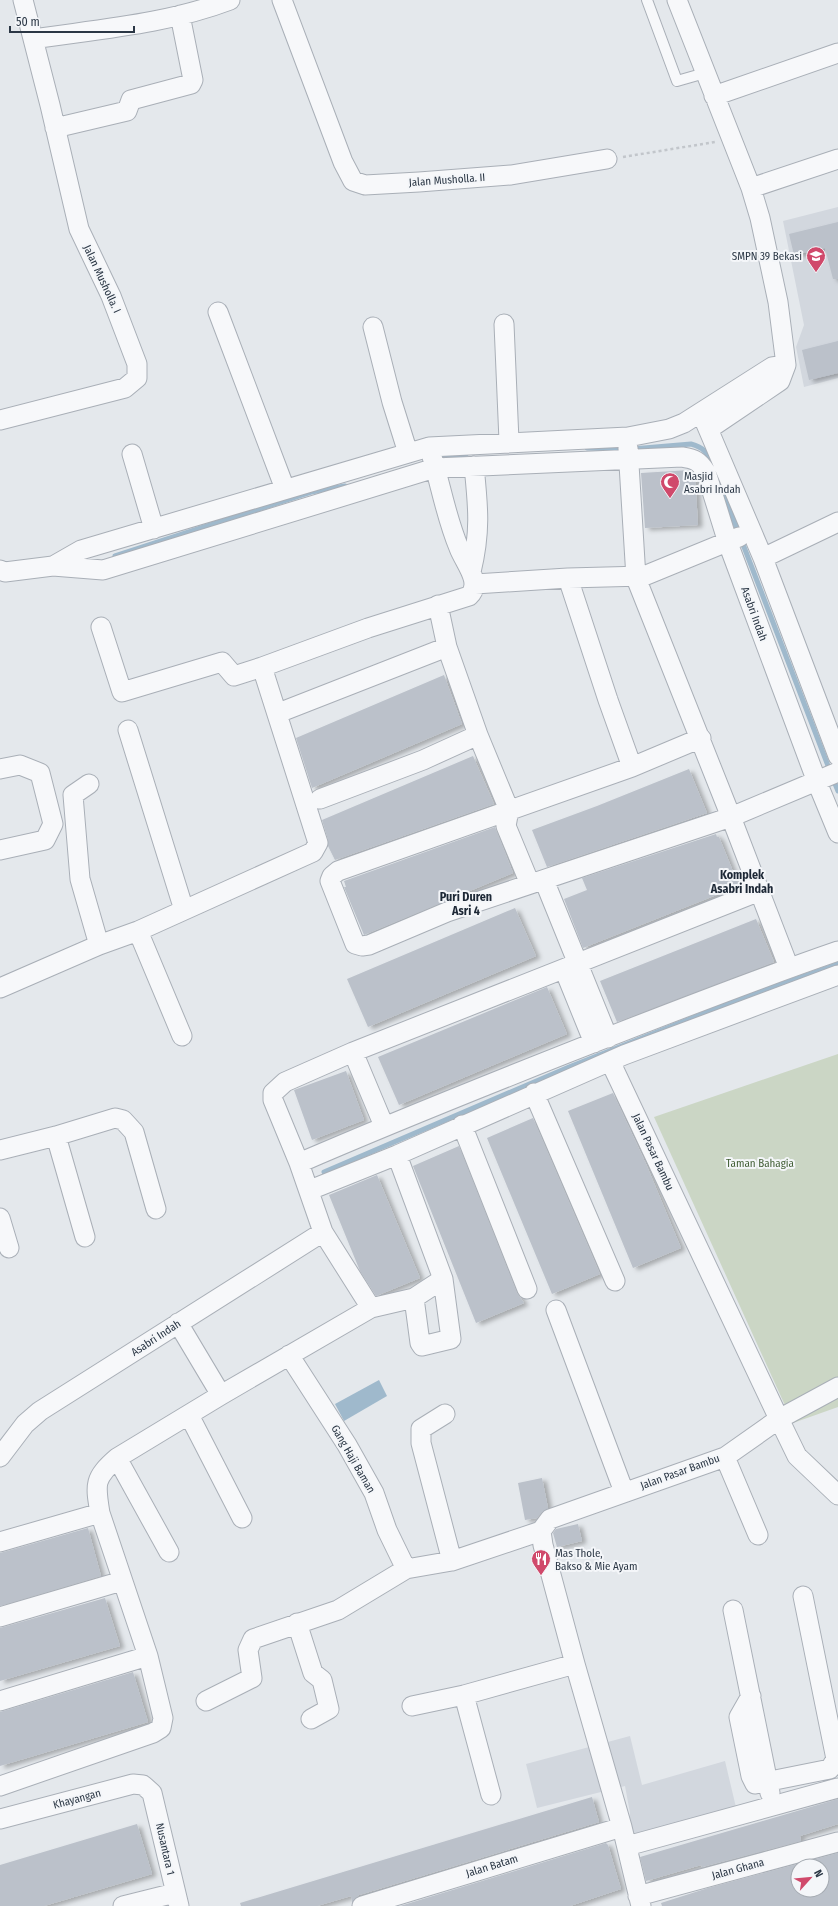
<svg xmlns="http://www.w3.org/2000/svg" width="838" height="1906" font-family="'Fira Sans Condensed',sans-serif">
<style>
.built{fill:#d2d7de}
.green{fill:#cbd6c5}
.water{fill:#9fb9cc}
.lines{fill:none;stroke-linecap:round;stroke-linejoin:round}
.stream{stroke:#9fb9cc;stroke-width:5}
.building{fill:#bbc1ca;fill-rule:evenodd;filter:url(#shadow)}
.lane-casing{stroke:#a9afb7;stroke-width:12}
.street-casing{stroke:#a9afb7;stroke-width:21}
.path{stroke:#c2c6cb;stroke-width:2.5;stroke-dasharray:3 3;stroke-linecap:butt}
.lane{stroke:#f7f8fa;stroke-width:10}
.street{stroke:#f7f8fa;stroke-width:19}
.labels{text-anchor:middle;dominant-baseline:central;stroke-width:4;stroke-linejoin:round;paint-order:stroke}
.street-label{font-size:11px;fill:#2b3745;stroke:#f4f6f9}
.poi-label{font-size:11px;fill:#2b3745;stroke:#f4f6f9;text-anchor:start}
.park-label{font-size:11px;fill:#446138;stroke:#f4f6f9}
.neighbourhood-label{font-size:12px;font-weight:bold;fill:#1d2836;stroke:#f4f6f9}
</style>
<defs>
<filter id="shadow"><feDropShadow dx="4.5" dy="2.5" stdDeviation="2" flood-color="#0004"/></filter>
</defs>
<rect width="100%" height="100%" fill="#e4e8ec"/>
<path class="built" d="M838,207V378L804,387L796,347L804,325L783,221Z
M630,1736L642,1785L725,1761L739,1820L635,1846L629,1829L630,1813L625,1786L537,1808L526,1764Z"/>
<path class="green" d="M838,1054V1407L793,1423L654,1117Z"/>
<path class="water" d="M379,1380L387,1396L344,1421L335,1404Z"/>
<g class="lines">
<path class="stream" d="M587,448L623,449
M632,449L691,444C706,448 707,454 713,467
M441,459L466,454
M716,474L830,771
M115,556L311,492L345,486
M833,779L838,791
M324,1172L569,1067L740,999L838,964"/>
</g>
<path class="building" d="M838,222V279H833L825,248L794,255L789,234Z
M838,341V373L809,380L802,350Z
M690,470L695,475L698,525L645,528L641,473Z
M444,675L462,724L312,788L296,738Z
M473,756L494,804L335,860L328,846V840L322,820Z
M689,769L707,813L547,867L532,830L597,806Z
M495,827L513,873L364,935L344,887H346L344,881Z
M716,834L717,837H719L739,886L583,948L564,899L587,890L582,878Z
M515,908L536,956L368,1027L347,979Z
M756,919L774,962L617,1022L600,981Z
M547,987L567,1034L399,1105L378,1057Z
M346,1071L364,1120L312,1140L294,1090Z
M613,1093L646,1164L681,1248L633,1268L568,1111Z
M533,1118L600,1274L552,1294L487,1138Z
M459,1146L517,1293L524,1303L476,1323L413,1166Z
M377,1175L420,1278L376,1296L360,1271L329,1195Z
M542,1478L548,1508L542,1512L537,1518L525,1520L518,1483Z
M578,1524L582,1541L557,1547L553,1533L556,1529Z
M88,1528L101,1576L0,1606V1553Z
M105,1598L120,1646L0,1681V1628Z
M133,1672L148,1722L0,1766V1712Z
M592,1797L599,1822L359,1895L352,1903L351,1896L317,1906H241L240,1903Z
M838,1799V1824L800,1836L801,1841L702,1867L701,1865L646,1881L640,1857Z
M137,1824L152,1874L44,1906H0V1865Z
M606,1843L608,1845L621,1889L570,1906H400Z
M838,1853V1906H662L661,1903L708,1888ZM798,1866H822V1890H798Z"/>
<g class="lines">
<defs>
<path id="lane" d="M647,0L677,81L705,73"/>
<path id="street" d="M282,0L343,162L353,181L365,185L419,182L511,175L607,159
M677,0L751,188L760,218L778,302L786,365L780,381L709,429
M33,39C100,29 167,24 230,0
M714,96L838,53
M55,128L127,111L131,100L191,84L193,80L180,15
M751,188L838,159
M218,312L285,489
M504,324L509,441
M373,327L392,402L408,453
M703,417L763,558L838,756
M0,420L125,388L137,378V364L111,296L79,229L50,105L23,0
M628,448L636,578L731,817L789,968
M132,454L154,529
M763,558L838,522
M53,566L81,550L429,447L628,437L669,429L684,423L772,367L786,365
M0,570L5,572L53,566L103,570L435,468L682,457C695,459 699,461 706,472L728,543L817,782L838,833
M471,572C481,531 478,506 474,466
M568,578L608,700L632,767
M475,584L568,578L644,576L739,537
M438,605L447,647L478,735L509,810L506,826L530,884
M101,627L122,692L222,662L234,676L262,667
M286,710L447,647
M128,730L184,910
M701,738L632,767L338,871L332,876L330,881L355,944L362,946L369,945L447,912L731,817L838,772
M0,769L20,765L40,773L53,824L45,840L0,850
M89,784L73,795L80,879L99,945
M320,799L423,760L478,735
M544,880L608,1038
M138,931L182,1036
M564,969L594,1043
M0,988L99,945L138,931L313,852L318,843L262,667L368,628L469,596C483,583 464,562 459,548C445,515 440,480 429,447
M353,1052L384,1126
M610,1061L779,1419L725,1457L550,1519L541,1531L543,1545L575,1664L622,1827L641,1906
M534,1093L615,1281
M462,1125L527,1289
M56,1136L85,1237
M0,1150L56,1136L115,1118L123,1120L134,1132L156,1209
M299,1163C389,1124 479,1088 570,1052C659,1017 748,982 838,951
M310,1190L397,1155L624,1055L838,975
M0,1218L9,1248
M414,1298L420,1343L422,1346L451,1339L443,1279
M371,1308L323,1232L299,1163L273,1100V1093L285,1082L353,1052L760,891
M556,1310L624,1492
M178,1323L221,1395
M289,1355L347,1445L374,1493L387,1530L406,1569
M838,1387L779,1419L797,1456L838,1495
M445,1414L421,1429V1443L452,1561
M189,1415L242,1518
M0,1457L25,1424L40,1411L323,1232
M725,1457L758,1535
M117,1458L169,1552
M100,1513C95,1484 94,1478 117,1458L221,1395L371,1308L414,1298L443,1279L397,1155
M0,1542L100,1513L148,1656L163,1718L161,1728L153,1733L0,1786
M733,1610L770,1793
M0,1617L122,1581
M297,1623L313,1673L322,1680L329,1709L311,1719
M464,1695L491,1795
M751,1696L739,1717L751,1776L755,1784L830,1769L836,1759L803,1596
M0,1701L148,1656
M206,1701L252,1678L248,1650L253,1639L338,1610L406,1569L452,1561L541,1531
M412,1706L464,1695L575,1664
M0,1819L133,1784L143,1785L152,1793L179,1906
M627,1846L838,1788
M638,1896L838,1842
M123,1906L175,1893
M362,1906L622,1827"/>
</defs>
<use href="#lane" class="lane-casing"/>
<use href="#street" class="street-casing"/>
<path class="path" d="M623,157L715,142"/>
<use href="#lane" class="lane"/>
<use href="#street" class="street"/>
</g>
<defs>
<symbol id="school-pin" viewBox="-11 -11 22 30"><path d="M0 17L-7.5 6A9.5 9.5 0 1 1 7.5 6Z" fill="#d0496b" stroke="#f4f6f9"/><path d="M0-5L7-2L0 1L-7-2ZM-4 1L0 2.5L4 1V4Q0 6-4 4Z" fill="#fff"/></symbol>
<symbol id="mosque-pin" viewBox="-11 -11 22 30"><path d="M0 17L-7.5 6A9.5 9.5 0 1 1 7.5 6Z" fill="#d0496b" stroke="#f4f6f9"/><path d="M3.5-4.9A6 6 0 1 0 3.5 4.9A5 5 0 1 1 3.5-4.9Z" fill="#fff"/></symbol>
<symbol id="restaurant-pin" viewBox="-11 -11 22 30"><path d="M0 17L-7.5 6A9.5 9.5 0 1 1 7.5 6Z" fill="#d0496b" stroke="#f4f6f9"/><path d="M-5-6h1v4h1v-4h1v4h1v-4h1v5L-1.5 .5V6h-2V.5L-5-1ZM5-6V6H3V1.5H1.5Q1.5-4 5-6Z" fill="#fff"/></symbol>
</defs>
<g fill-rule="evenodd">
<use href="#school-pin" x="805" y="245" width="22" height="30"/>
<use href="#mosque-pin" x="659" y="471" width="22" height="30"/>
<use href="#restaurant-pin" x="530" y="1548" width="22" height="30"/>
</g>
<g class="labels">
<g class="street-label">
<text transform="translate(447 180) rotate(-4)">Jalan Musholla. II</text>
<text transform="translate(102 279) rotate(65)">Jalan Musholla. I</text>
<text transform="translate(754 614) rotate(70)">Asabri Indah</text>
<text transform="translate(653 1152) rotate(65)">Jalan Pasar Bambu</text>
<text transform="translate(156 1338) rotate(-33)">Asabri Indah</text>
<text transform="translate(353 1459) rotate(60)">Gang Haji Baman</text>
<text transform="translate(680 1472) rotate(-20)">Jalan Pasar Bambu</text>
<text transform="translate(77 1799) rotate(-15)">Khayangan</text>
<text transform="translate(165 1849) rotate(77)">Nusantara 1</text>
<text transform="translate(492 1866) rotate(-17)">Jalan Batam</text>
<text transform="translate(738 1869) rotate(-15)">Jalan Ghana</text>
</g>
<g class="poi-label">
<text x="802" y="256" text-anchor="end">SMPN 39 Bekasi</text>
<text x="684" y="476">Masjid<tspan x="684" dy="13">Asabri Indah</tspan></text>
<text x="555" y="1553">Mas Thole,<tspan x="555" dy="13">Bakso &amp; Mie Ayam</tspan></text>
</g>
<g class="park-label">
<text x="760" y="1163">Taman Bahagia</text>
</g>
<g class="neighbourhood-label">
<text x="742" y="875">Komplek<tspan x="742" dy="14">Asabri Indah</tspan></text>
<text x="466" y="897">Puri Duren<tspan x="466" dy="14">Asri 4</tspan></text>
</g>
</g>
<g transform="translate(810 1878) rotate(63)"><circle r="19" fill="#f4f6f9" stroke="#a4aab1"/>
<path d="M0-3L7 15L0 10L-7 15Z" fill="#d0496b"/>
<text y="-6" font-size="11" font-weight="bold" text-anchor="middle" fill="#2b3745">N</text>
</g>
<path d="M10 26v6h124v-6" fill="none" stroke="#2b3745" stroke-width="2"/>
<text x="16" y="26" font-size="12" fill="#2b3745" stroke="#f4f6f9" stroke-width="3" paint-order="stroke">50 m</text>
</svg>
